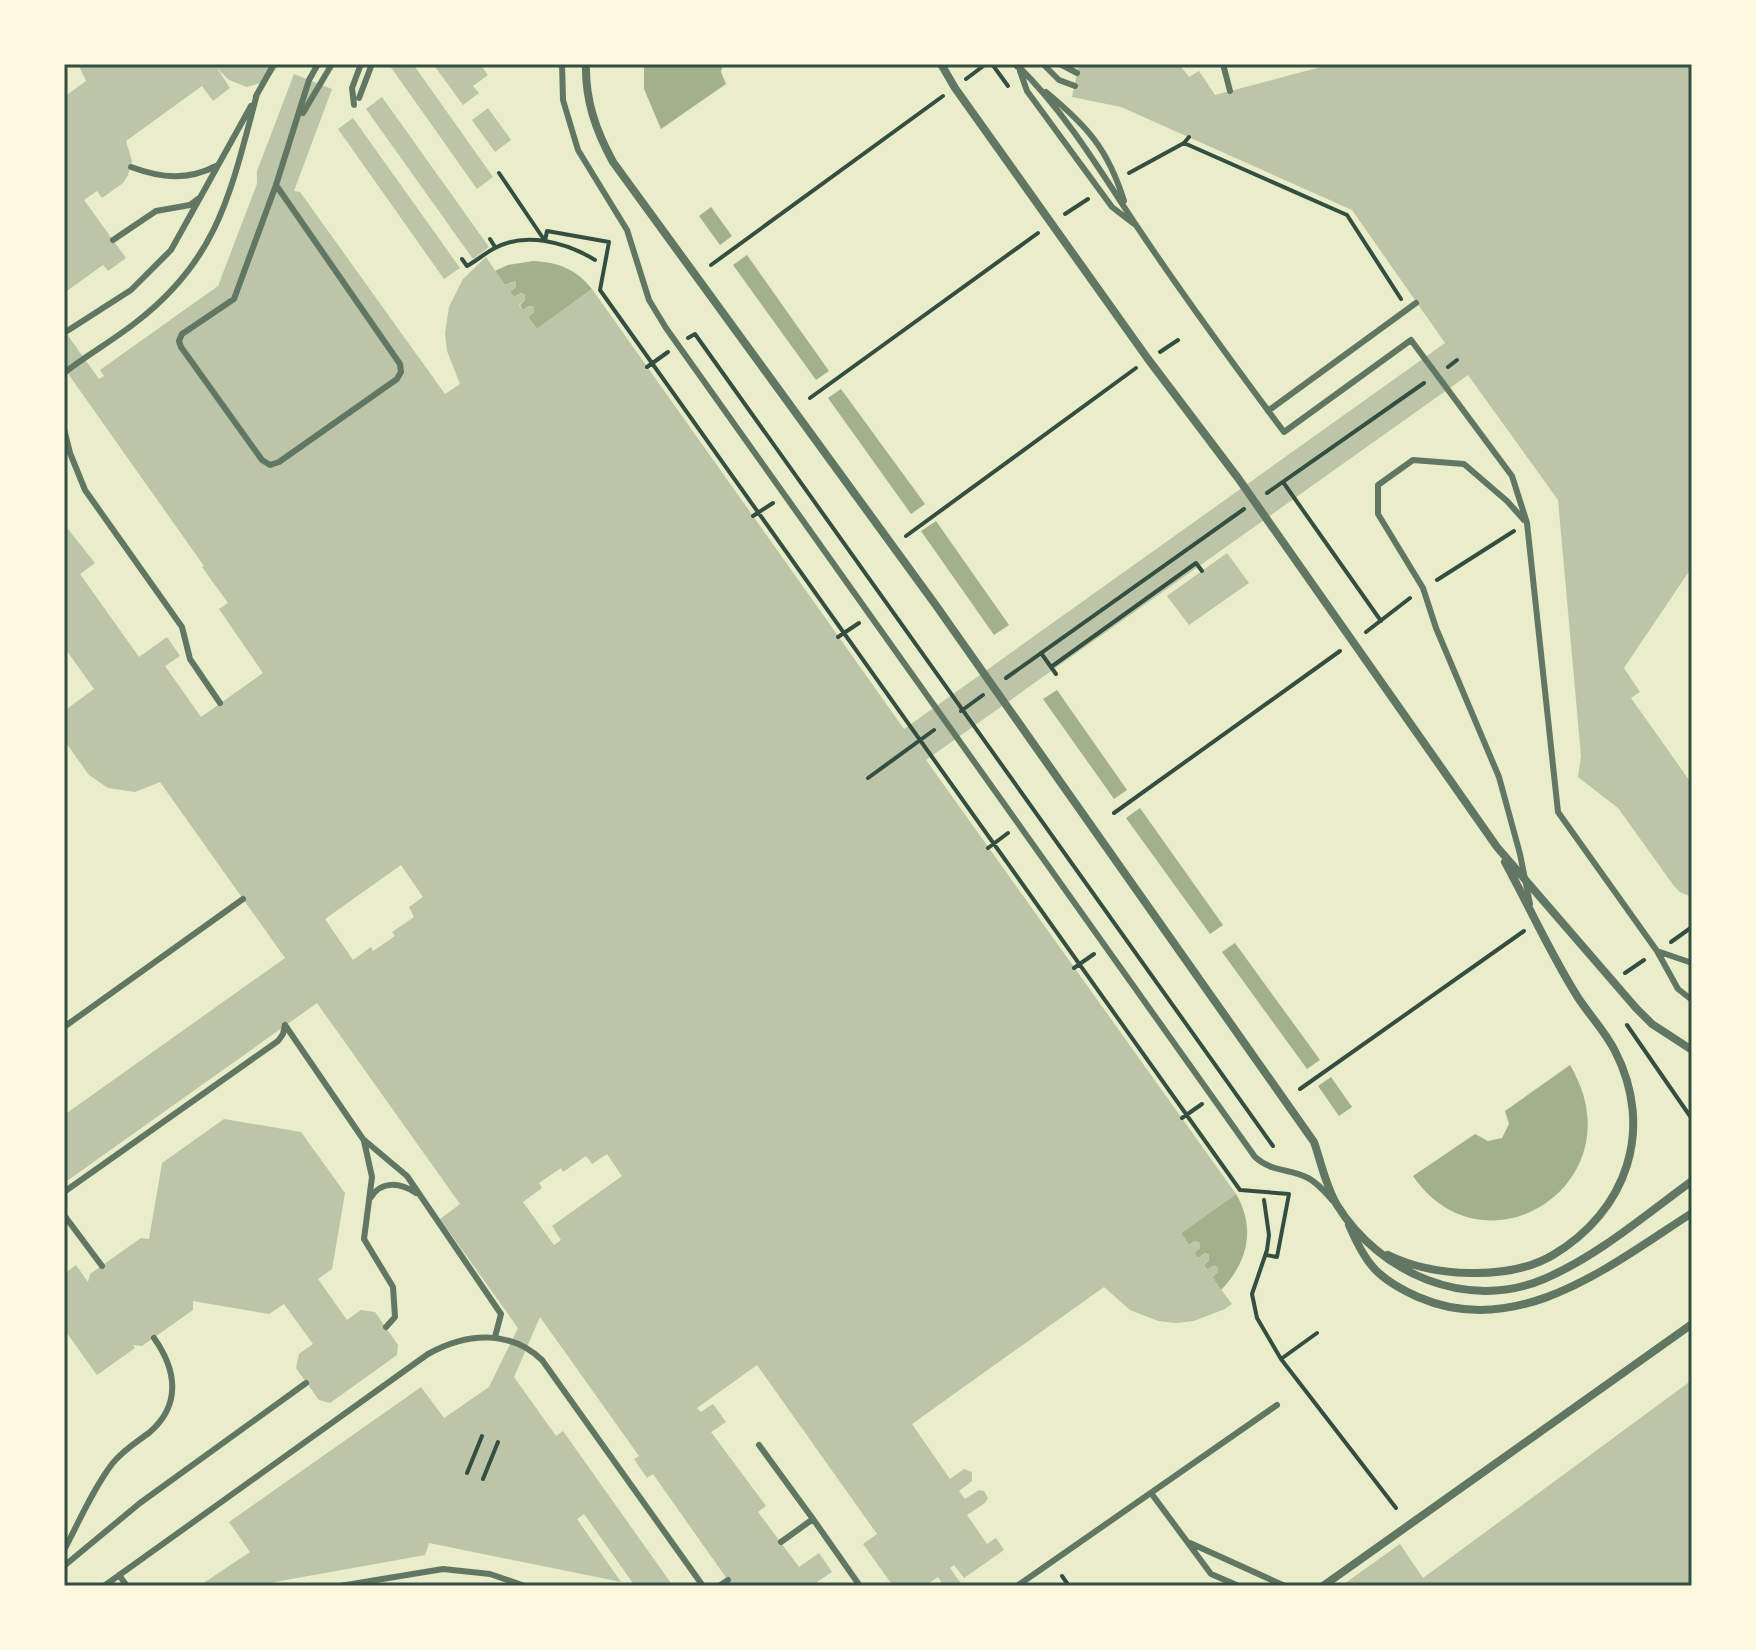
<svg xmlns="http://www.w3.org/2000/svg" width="1756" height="1650" font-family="'Noto Serif',serif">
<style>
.water{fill:#a3b18a}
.building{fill:#bcc5a7;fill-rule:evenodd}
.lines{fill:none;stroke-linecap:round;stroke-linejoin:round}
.path{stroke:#344e41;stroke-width:4}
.service{stroke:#617663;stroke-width:6}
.minor{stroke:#617663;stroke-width:8}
.neatline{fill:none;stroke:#344e41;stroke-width:3}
</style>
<rect width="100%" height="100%" fill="#e9edc9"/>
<path class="water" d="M644,64H723L721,72L726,84L661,129L644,89Z
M711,207L732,236L720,245L699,216Z
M747,255L829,371L816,380L733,265Z
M533,261C558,262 576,269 592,289L537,329L528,317L534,312V307L529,306L523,310L520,305L525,300V295L521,293L514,297L510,292L516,287L515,281L505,285L495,271L508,265Z
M841,389L925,504L911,514L828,398Z
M936,521L1009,625L994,635L921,531Z
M1057,690L1127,790L1114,799L1043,699Z
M1140,808L1223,925L1210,934L1126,818Z
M1235,943L1320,1060L1307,1069L1222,952Z
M1570,1065C1640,1182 1485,1281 1413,1176L1475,1134L1488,1141L1502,1138L1509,1124L1505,1111Z
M1331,1077L1352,1107L1339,1116L1318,1086Z
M1236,1194C1256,1228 1248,1262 1221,1290L1212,1277L1218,1272V1267L1213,1266L1207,1270L1204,1265L1209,1260V1255L1205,1253L1198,1258L1194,1253L1200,1248V1243L1195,1241L1189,1245L1181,1233Z"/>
<path class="building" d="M78,64H280L267,81L247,87L229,80L217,68L230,88L213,101L202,86L126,141L132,161L128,175L123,183L102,198L97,191L84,200L126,258L108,271L103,265L64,293V97L86,81Z
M392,64H413L493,177L477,189L390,66Z
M433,64H480L488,75L473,86L479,93L463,105Z
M1079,64H1179L1189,77L1199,71L1215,95L1332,64H1692V567L1624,668L1640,692L1631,698L1692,784V897L1680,892L1674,886L1618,808L1578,777L1581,756L1558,500L1468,375L926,760L1236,1194L1181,1233L1189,1245L1195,1241L1200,1243V1248L1194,1253L1198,1258L1205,1253L1209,1255V1260L1204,1265L1207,1270L1213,1266L1218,1267V1272L1212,1277L1232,1304L1225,1309L1194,1321L1176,1323L1158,1321L1130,1310L1104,1287L912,1424L950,1479L964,1469L972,1472V1481L959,1491L965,1499L979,1490L984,1491L988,1498L985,1503L967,1515L987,1544L996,1538L1004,1550L964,1578L954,1565L950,1568L963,1586H944L938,1577L925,1586H893L863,1544L877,1534L757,1365L697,1408L701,1412L713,1404L726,1422L711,1432L766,1506L758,1512L799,1567L819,1553L832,1572L817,1582L820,1586H732L653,1474L647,1478L634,1459L639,1456L540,1317L514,1377L556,1436L563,1431L673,1586H635L584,1514L577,1519L621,1582L429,1543L425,1555L253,1586H199L250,1552L229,1522L421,1387L444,1418L489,1387L518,1328L440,1219L460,1204L317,1003L64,1183V1115L285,958L160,782L135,792L108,788L89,775L64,740V711L94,689L64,647V524L95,563L80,574L139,657L167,637L180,656L165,666L201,717L263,673L219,609L228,603L202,567L204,566L64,368V330L99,379L104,376L100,370L218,286L257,184V171L294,74L332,89L294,191L300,192L445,394L460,384L447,351L445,333L449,307L463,279L486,257L505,285L515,281L516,287L510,292L514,297L521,293L525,295V300L519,305L523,310L529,306L534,307V312L528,317L537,329L592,289L904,729L1445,343L1352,210L1121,107L1072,97ZM401,865L423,897L409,907L414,917L392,932L395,936L373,951L371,947L353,960L325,919ZM607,1154L622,1176L552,1226L561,1240L554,1245L523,1202L542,1188L539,1183L561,1168L563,1172L586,1156L592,1164Z
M382,97L489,247L473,259L366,109Z
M488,108L511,140L495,152L472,120Z
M353,118L460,268L444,279L338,129Z
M1227,553L1249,583L1189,625L1167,596Z
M224,1119L301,1132L345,1193L332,1269L318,1279L347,1320L361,1310L375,1312L398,1345L397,1355L330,1403L319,1400L296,1368L299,1354L313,1344L284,1304L269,1314L193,1301V1310L142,1346L133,1345L135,1348L97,1375L64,1329V1274L76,1265L88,1282L90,1274L141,1238L149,1239L162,1163Z
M1692,1380V1586H1341L1400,1544L1423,1578Z"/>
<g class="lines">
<path class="path" d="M992,64L1008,86
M966,79L986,64
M1184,143L1347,215L1401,299
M499,173L545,241
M1129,173L1184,143L1189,137
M1065,214L1088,199
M490,239L495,247
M545,241L547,231L609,242L600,290L1240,1190L1289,1194L1277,1257L1266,1255
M462,259L467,266C476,261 484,254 493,249C524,231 566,242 595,260
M711,265L943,96
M688,338L695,334L1273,1146
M1160,352L1178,340
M647,367L668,352
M1448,367L1457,360
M810,398L1038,233
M1283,482L1381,621
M1267,493L1424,383
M753,516L773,503
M906,536L1136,368
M1437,580L1514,531
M1366,632L1410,598
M838,637L859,623
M1041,653L1056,674
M1051,667L1196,563L1202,571
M1006,678L1244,509
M961,711L983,695
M868,778L934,730
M1114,813L1340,651
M988,848L1008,833
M1671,942L1692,927
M1074,968L1094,954
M1625,973L1644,960
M1627,1025L1692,1119
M1300,1089L1524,931
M1182,1118L1202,1104
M1264,1200L1269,1235L1267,1250L1252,1294L1257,1318L1281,1359L1396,1508
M1281,1359L1317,1333
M467,1473L482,1436
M483,1479L498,1442
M1062,1576L1069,1586"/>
<path class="service" d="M562,64L563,100L578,150L627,230L649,300L666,328L1255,1157C1273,1173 1289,1168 1308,1178C1318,1183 1325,1192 1332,1200
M1043,64L1059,80L1075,86
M1060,64L1077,73
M1223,64L1230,91
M1018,66C1066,113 1101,172 1138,228C1184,297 1234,365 1284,432L1411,340L1512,476L1527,523L1558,812L1657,951L1692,963
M1020,71L1027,91L1112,207L1134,224
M1046,92C1087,126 1108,149 1124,201
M256,96L274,64
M359,98L372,64
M354,105L352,88L361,64
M303,113L332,64
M131,167C161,178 187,181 216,166
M276,185L400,364L401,372L397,379L279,462L270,465L262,460L181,347L179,341L182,334L234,299Z
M276,185L309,80L318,64
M113,240L156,211L190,205L198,199
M64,333L131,290L171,250L251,106
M64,373C87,355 112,341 135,323C219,259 231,191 257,94
M1268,411L1416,303
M64,429L70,453L85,490L182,627L190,659L220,703
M1524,520L1507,501L1464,464L1413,460L1378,485V514L1423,588L1436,628L1499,777L1520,854L1530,904
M1657,951L1678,989L1692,1000
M285,1025L363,1139L407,1176L501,1314L495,1337
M64,1027L243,899
M364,1141L372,1177L364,1239L393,1287L395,1317L386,1327
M64,1192L278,1041L283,1034L285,1025
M371,1197C382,1180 401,1183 416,1193
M64,1215L102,1266
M759,1445L813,1519
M1151,1493L1211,1574L1239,1586
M781,1542L813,1519L860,1586
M1190,1543L1285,1586
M64,1550C79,1522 93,1489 112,1464C123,1450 137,1442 150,1432C182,1404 176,1369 154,1338
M64,1566L140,1503L306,1383
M119,1575L127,1586
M104,1586L428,1354C466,1333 509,1329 542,1360L703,1586
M340,1586L443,1569L490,1574L525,1586
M719,1586L728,1580
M1017,1586L1277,1405"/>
<path class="minor" d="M586,64C585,100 596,131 613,162L935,604L1314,1142C1321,1162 1326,1187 1337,1205C1379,1273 1467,1312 1544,1279C1598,1256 1645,1215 1692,1181
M941,64L955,88L1148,359L1238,478L1497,847L1636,1008L1652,1024L1692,1050
M1016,64L1018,66
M1349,1225C1366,1265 1378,1279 1418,1297C1519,1341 1612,1264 1692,1213
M1388,1255C1433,1277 1509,1281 1553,1255C1627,1211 1655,1129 1615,1051C1605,1031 1589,1015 1577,996C1550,953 1529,906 1505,862
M1323,1586L1692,1324"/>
</g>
<rect width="1756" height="1650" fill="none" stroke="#fefae0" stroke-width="132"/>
<rect x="66" y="66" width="1624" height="1518" class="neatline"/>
</svg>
